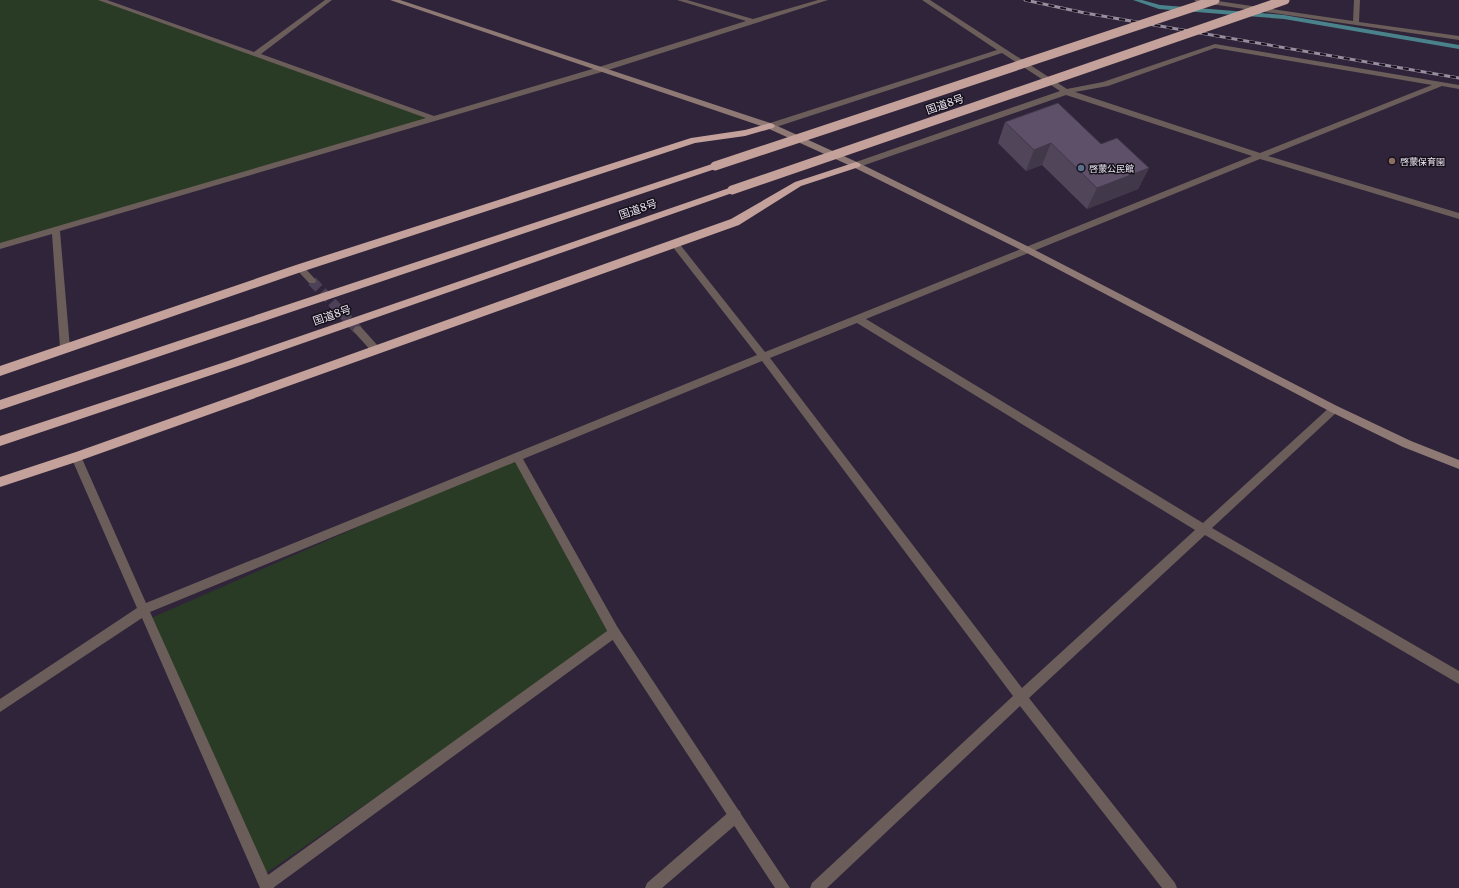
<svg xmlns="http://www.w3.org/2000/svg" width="1459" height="888" font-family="Merriweather,'Noto Sans JP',serif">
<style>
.green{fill:#2a3b25}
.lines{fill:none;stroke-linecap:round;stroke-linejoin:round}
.stream{fill:#4a828b;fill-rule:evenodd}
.street-tunnel{stroke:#4c4156;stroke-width:10;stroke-dasharray:10 4.5;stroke-linecap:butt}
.lane{fill:#6b5d59;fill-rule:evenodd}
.street{fill:#6b5d59;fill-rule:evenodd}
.secondary{fill:#8f7974;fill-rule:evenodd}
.highway{fill:#c4a29b;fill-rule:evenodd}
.rail-casing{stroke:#988ea0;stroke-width:3}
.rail{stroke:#15101a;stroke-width:2;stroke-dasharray:6;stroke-linecap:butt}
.highway-bridge{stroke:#c4a29b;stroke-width:9}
.wall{fill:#504559}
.shaded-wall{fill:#413849}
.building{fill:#5d5068;stroke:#413849}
.education-dot{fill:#8d6e63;stroke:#15101a;stroke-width:1.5}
.service-dot{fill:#5c6f8a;stroke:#15101a;stroke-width:1.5}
.labels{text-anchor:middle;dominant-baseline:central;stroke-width:3;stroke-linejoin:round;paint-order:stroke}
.far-poi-label{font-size:9px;fill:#ece5f3;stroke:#15101a;text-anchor:start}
.street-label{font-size:11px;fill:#ece5f3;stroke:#15101a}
</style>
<rect width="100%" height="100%" fill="#30243a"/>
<path class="green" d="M0,0H101L433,118L0,246Z
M517,457L614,632L262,876L149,619Z"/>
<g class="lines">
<path class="stream" d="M1133,0H1142L1160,5L1284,15L1459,45V49L1284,19L1159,9Z"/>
<path class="street-tunnel" d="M312,281L358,330"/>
<path class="lane" d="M614,626L618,628L620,632L618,636L273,888H261L259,885L261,880Z
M735,810L740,811L741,816L740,821L662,888H645L647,883L730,811Z"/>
<path class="street" d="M98,0H107L254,52L325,0H332L261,54L434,116L599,67L746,21L677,0H687L753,19L818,0H828L605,71L60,231L70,348L65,352L60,348L52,234L0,249V243L426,118Z
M922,0H930L1067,89L1103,82L1215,44L1459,85V89L1442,86L1268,156L1459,213V219L1260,159L866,319L1203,523L1331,406H1337L1339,409L1337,412L1212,528L1459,671V684L1205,535L1029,698L1175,883L1177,888H1162L1020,706L827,888H810L812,883L1013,696L762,361L523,459L618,628L790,888H775L610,636L515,462L150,612L274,888H260L142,618L0,712V699L137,608L71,457L72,454L76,453L80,454L146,603L757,355L672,246L671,244L672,242H678L765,352L1252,156L1066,95L859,167H853V163L1060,91L1002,53L773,128H767V124L997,50ZM1215,48L1432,85L1260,153L1075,92L1108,86ZM857,323L1195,530L1022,688L770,358Z
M1194,0H1211L1353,21L1354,0H1360L1359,22L1459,36V40L1197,2Z
M300,265L303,266L315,279L316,281L315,283H309L297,270L296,268Z
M358,326L361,327L379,347L381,350L379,353H373L355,333L353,330L355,327Z"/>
<path class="secondary" d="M390,0H400L773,124L859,163L1031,248L1337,406L1411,441L1459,460V469L1403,447L1331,412L1025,252L853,167L767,128Z"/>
<path class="highway" d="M770,123L773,124L775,126L773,128L745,136L695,143L304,271L0,376V366L296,265L691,138L745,130Z
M856,162L859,163L861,165L859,167L801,186L739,225L76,462L0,487V477L76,452L731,219L795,182Z
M715,163L720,166L718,168L0,410V400Z
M732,187L737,190L735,192L235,367L0,446V436L228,361Z"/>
<defs>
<path id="rail" d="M1025,0L1085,13L1459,78"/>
</defs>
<use href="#rail" class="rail-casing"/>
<use href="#rail" class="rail"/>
<path class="highway-bridge" d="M715,166L1215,0
M732,190L1285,0"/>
</g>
<path class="wall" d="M1005,122L1101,144L1149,168L1138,189L1087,209L1042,165L1026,171L998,143Z"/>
<path class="shaded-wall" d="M1051,143L1042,165L1026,171L1034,150Z
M1149,168L1138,189L1087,209L1097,188Z"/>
<path class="building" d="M1058,103L1101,144L1117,138L1149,168L1097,188L1051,143L1034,150L1005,122Z"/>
<circle class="education-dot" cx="1392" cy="161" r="4"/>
<circle class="service-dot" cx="1081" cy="168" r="4"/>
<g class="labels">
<g class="far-poi-label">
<text x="1400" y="161">啓蒙保育園</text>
<text x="1089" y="168">啓蒙公民館</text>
</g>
<g class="street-label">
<text transform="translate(945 104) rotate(-19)">国道8号</text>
<text transform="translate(638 209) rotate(-19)">国道8号</text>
<text transform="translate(332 315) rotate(-19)">国道8号</text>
</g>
</g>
</svg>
